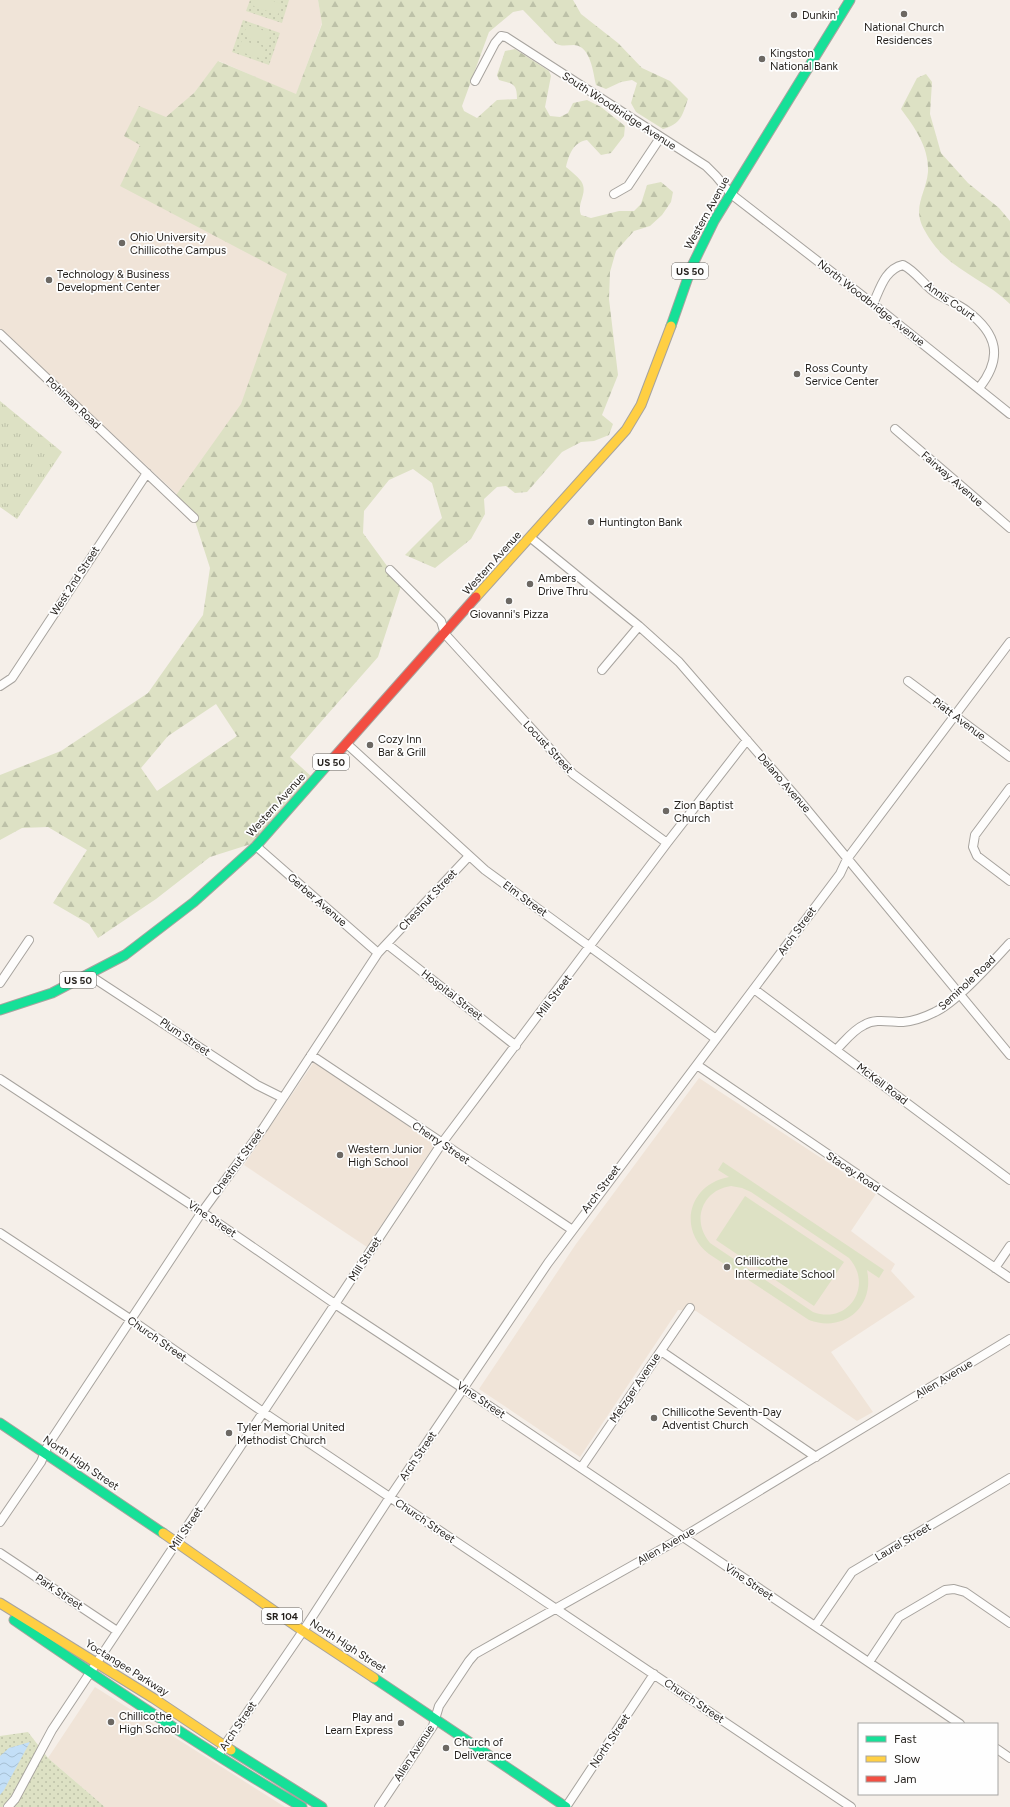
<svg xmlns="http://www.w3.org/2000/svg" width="1010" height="1807" font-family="Figtree,sans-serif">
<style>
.built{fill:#f0e4d8}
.grass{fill:url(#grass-tufts)}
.forest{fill:url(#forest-firs);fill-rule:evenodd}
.park{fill:url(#park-dots)}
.pitch{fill:#dde1c4;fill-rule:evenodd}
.water{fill:url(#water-waves)}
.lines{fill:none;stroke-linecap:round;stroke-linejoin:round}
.street-casing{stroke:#a7a39e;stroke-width:10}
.fast-casing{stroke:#a7a39e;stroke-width:11}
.slow-casing{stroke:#a7a39e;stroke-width:11}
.jam-casing{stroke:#a7a39e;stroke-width:11}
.street{stroke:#fefdfc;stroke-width:8}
.fast{stroke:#16e098;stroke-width:9}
.slow{stroke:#ffcf43;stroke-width:9}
.jam{stroke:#f24e42;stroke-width:9}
.poi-dot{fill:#6c6863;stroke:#fefefe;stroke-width:1.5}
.labels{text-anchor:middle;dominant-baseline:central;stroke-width:3.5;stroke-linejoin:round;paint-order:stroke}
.shield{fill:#fefefe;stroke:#65625f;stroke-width:1}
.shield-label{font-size:10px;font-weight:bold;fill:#231f1b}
.poi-label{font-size:11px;fill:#231f1b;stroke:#fefefe;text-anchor:start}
.street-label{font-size:11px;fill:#231f1b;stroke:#fefefe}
</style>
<defs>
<pattern id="grass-tufts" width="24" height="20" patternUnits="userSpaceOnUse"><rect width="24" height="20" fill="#dde1c4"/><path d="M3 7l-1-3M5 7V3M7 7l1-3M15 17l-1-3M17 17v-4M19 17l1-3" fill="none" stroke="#bdc1a8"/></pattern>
<pattern id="forest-firs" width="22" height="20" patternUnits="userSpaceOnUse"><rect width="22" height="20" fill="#dde1c4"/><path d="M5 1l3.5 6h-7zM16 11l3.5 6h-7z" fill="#bdc1a8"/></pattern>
<pattern id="park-dots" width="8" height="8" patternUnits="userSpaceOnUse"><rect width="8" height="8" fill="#dde1c4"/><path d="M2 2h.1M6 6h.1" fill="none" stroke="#bdc1a8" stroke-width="1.8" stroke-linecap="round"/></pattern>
<pattern id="water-waves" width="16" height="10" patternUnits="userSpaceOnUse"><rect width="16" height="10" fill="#c3dff7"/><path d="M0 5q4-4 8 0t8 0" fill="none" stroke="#a7bfd3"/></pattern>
</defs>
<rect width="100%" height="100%" fill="#f5efe9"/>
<path class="built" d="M0,0H318L322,23L296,95L219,61L194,93L177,110L295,270L248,404L179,496L0,329Z
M314,1062L435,1144L367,1247L244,1165Z
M699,1078L876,1194L851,1231L895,1264L891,1271L915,1297L831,1352L873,1412L857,1421L696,1311L678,1310L580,1457L479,1389L576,1244Z
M95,1687L285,1807H105L48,1758Z"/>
<path class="grass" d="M0,401L62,452L17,519L0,507Z"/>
<path class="forest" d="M318,0H573L581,14L618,43L642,68L670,81L688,99C682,116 681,124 663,129L636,112L631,103L637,83L632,80L621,82L606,89L596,85C593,73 591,46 574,45C567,45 561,47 555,43L523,10L513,12L489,32L462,106L464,111L477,118L497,100L517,99C517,83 513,84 499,80L497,75L505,51L515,49L549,71L551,76L545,107L550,116L560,117L568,113L573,103L587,100L601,107L625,126L624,136L611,153L601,155L587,140C573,142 569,155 566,167C571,171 577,176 581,181C589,193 576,203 581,215L591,218L619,211H634L641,204L647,185L661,182L673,192L671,202L662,215L650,226L634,231L616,251L610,272L609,299L618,375L602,415L613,424L609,435L594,441L581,442L562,452L527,492L515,493L506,486L497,487L484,499L485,514L471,539L435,568L405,555L442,518L432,483L413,469L389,480L364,511L363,533L390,570L402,583L378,657L290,757L312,777L251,844L210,857L156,899L98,938L89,924L53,903L87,850L48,827L22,828L0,840V775L61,751L148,693L203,615L210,568L194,518L174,498L241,404L287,274L120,186L140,145L124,136L139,106L166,117L194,93L218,61L296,94L322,24ZM216,704L237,736L157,791L141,768L168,736Z
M926,74L932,82L930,114L941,153L968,183L999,208L1010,221V304C990,284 963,274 943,255C937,249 929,239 925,231C911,208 926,194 928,172C929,147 915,128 901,109L917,78Z"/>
<path class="park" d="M250,0H289L282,23L246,11Z
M243,20L280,33L269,65L232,52Z
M28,1732L48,1758L105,1807H0V1736Z"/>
<path class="pitch" d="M255,0H271L281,4L278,15L253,6Z
M247,25L271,33L268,44L243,36Z
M242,40L266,48L262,59L238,51Z
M723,1162L884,1270L879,1278L867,1270C875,1307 844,1333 809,1320L709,1254C677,1229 689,1184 729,1177L718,1170ZM731,1186L742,1188L751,1192L849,1258C874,1286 848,1325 813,1312L710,1243C691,1221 702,1190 731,1186Z
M745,1196L844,1262L814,1306L716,1240Z"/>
<path class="water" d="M30,1742L4,1790L0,1795V1756L9,1748Z"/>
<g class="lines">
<defs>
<path id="street" d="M475,81L495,43L501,36L506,37L706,166L716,176L731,194L873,304L1010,414
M614,194L628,186L660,138
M873,304C880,289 885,269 903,265C917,272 924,286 937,294C947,300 958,304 967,311C998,334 1003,358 979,388
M0,334L194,518
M895,429L1010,528
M531,538L639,626L679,662L799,800L1010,1055
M390,570L441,621L445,634L573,774L667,843
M602,670L639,626
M908,681L1010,757
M0,686L12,678L147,473
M347,744L485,870L716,1039
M1010,788L975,835L973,847L977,856L1010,881
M256,846L378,953
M387,944L516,1046
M89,975L257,1085L283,1098
M0,983L29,940
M754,989L1010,1180
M836,1050C845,1041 853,1030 864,1025C875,1018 890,1022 903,1022C914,1021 925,1017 935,1012C957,1002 992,962 1010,943
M311,1055L571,1229
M697,1065L1010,1278
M0,1079L202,1212L335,1304L464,1389L960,1724
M0,1233L130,1319L263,1412L851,1807
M995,1268L1010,1246
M661,1351L816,1457
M581,1468L690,1308
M0,1522L41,1462L48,1445L202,1212L264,1127L378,953L469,856
M0,1553L117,1631
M815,1626L852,1572L1010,1478
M869,1662L899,1617L945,1590L954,1589L965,1592L1010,1623
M997,1749L1010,1758
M218,1755L303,1631L390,1497L548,1263L840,874L847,859L1010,642
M8,1807L15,1799L52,1730L442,1143L667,843L747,740
M379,1807L433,1726L439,1706L469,1661L475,1654L683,1537L1010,1339
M566,1807L654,1674"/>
<path id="fast" d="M671,326L692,266L714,221L850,0
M0,1010L52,993L125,955L194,902L256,846L329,763
M0,1423L163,1533
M14,1620C108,1685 203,1749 302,1807
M374,1678L566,1807
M231,1750L322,1807"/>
<path id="slow" d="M476,597L626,430L641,405L671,326
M163,1533L303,1631L374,1678
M0,1603L153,1698L231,1750"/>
<path id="jam" d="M329,763L476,597"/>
</defs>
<use href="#street" class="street-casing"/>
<use href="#fast" class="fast-casing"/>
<use href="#slow" class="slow-casing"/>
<use href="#jam" class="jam-casing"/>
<use href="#street" class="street"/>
<use href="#fast" class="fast"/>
<use href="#slow" class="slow"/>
<use href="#jam" class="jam"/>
</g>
<g class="poi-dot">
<circle cx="904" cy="14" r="4"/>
<circle cx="794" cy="15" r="4"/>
<circle cx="762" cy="59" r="4"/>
<circle cx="122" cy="243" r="4"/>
<circle cx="49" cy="280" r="4"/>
<circle cx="797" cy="374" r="4"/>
<circle cx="591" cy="522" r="4"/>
<circle cx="530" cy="584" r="4"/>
<circle cx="509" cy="601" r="4"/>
<circle cx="370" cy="745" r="4"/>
<circle cx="666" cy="811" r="4"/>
<circle cx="340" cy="1155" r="4"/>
<circle cx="727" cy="1267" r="4"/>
<circle cx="654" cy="1418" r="4"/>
<circle cx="229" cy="1433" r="4"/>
<circle cx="111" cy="1722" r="4"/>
<circle cx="401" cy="1723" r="4"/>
<circle cx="446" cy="1748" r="4"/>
</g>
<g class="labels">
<g class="shield">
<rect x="672" y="263" width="36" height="16" rx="3"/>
<rect x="313" y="754" width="36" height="16" rx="3"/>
<rect x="60" y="972" width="36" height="16" rx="3"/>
<rect x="262" y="1608" width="40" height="16" rx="3"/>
</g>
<g class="shield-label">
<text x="690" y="271">US 50</text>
<text x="331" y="762">US 50</text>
<text x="78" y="980">US 50</text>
<text x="282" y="1616">SR 104</text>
</g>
<g class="poi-label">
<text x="802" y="15">Dunkin'</text>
<text x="904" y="27" text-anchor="middle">National Church<tspan x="904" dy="13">Residences</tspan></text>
<text x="770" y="53">Kingston<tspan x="770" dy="13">National Bank</tspan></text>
<text x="130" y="237">Ohio University<tspan x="130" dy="13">Chillicothe Campus</tspan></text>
<text x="57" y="274">Technology &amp; Business<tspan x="57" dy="13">Development Center</tspan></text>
<text x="805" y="368">Ross County<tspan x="805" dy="13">Service Center</tspan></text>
<text x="599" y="522">Huntington Bank</text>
<text x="538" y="578">Ambers<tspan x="538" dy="13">Drive Thru</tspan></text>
<text x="509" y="614" text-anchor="middle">Giovanni's Pizza</text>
<text x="378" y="739">Cozy Inn<tspan x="378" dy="13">Bar &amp; Grill</tspan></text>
<text x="674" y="805">Zion Baptist<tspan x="674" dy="13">Church</tspan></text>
<text x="348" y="1149">Western Junior<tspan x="348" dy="13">High School</tspan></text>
<text x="735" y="1261">Chillicothe<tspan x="735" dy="13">Intermediate School</tspan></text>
<text x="662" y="1412">Chillicothe Seventh-Day<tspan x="662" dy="13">Adventist Church</tspan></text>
<text x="237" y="1427">Tyler Memorial United<tspan x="237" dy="13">Methodist Church</tspan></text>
<text x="119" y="1716">Chillicothe<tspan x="119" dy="13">High School</tspan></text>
<text x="393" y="1717" text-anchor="end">Play and<tspan x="393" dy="13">Learn Express</tspan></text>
<text x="454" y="1742">Church of<tspan x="454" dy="13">Deliverance</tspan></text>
</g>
<g class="street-label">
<text transform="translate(619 111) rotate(33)">South Woodbridge Avenue</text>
<text transform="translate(707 213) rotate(-61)">Western Avenue</text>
<text transform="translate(950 301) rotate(35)">Annis Court</text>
<text transform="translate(871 303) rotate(38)">North Woodbridge Avenue</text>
<text transform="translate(73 403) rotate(43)">Pohlman Road</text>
<text transform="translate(952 479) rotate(41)">Fairway Avenue</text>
<text transform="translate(492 563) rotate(-48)">Western Avenue</text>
<text transform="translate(75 581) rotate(-57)">West 2nd Street</text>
<text transform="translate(959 719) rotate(37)">Piatt Avenue</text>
<text transform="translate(548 747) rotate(47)">Locust Street</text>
<text transform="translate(784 783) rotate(49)">Delano Avenue</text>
<text transform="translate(276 805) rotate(-48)">Western Avenue</text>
<text transform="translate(525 899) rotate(36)">Elm Street</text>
<text transform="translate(317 900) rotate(41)">Gerber Avenue</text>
<text transform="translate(428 900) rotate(-47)">Chestnut Street</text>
<text transform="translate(797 931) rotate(-54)">Arch Street</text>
<text transform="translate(967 983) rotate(-43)">Seminole Road</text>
<text transform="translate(452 995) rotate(38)">Hospital Street</text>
<text transform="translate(554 996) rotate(-53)">Mill Street</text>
<text transform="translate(185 1037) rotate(34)">Plum Street</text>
<text transform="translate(882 1084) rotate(37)">McKell Road</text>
<text transform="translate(441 1143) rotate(34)">Cherry Street</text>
<text transform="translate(238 1162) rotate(-54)">Chestnut Street</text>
<text transform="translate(853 1172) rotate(34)">Stacey Road</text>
<text transform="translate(601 1189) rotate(-53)">Arch Street</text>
<text transform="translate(212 1219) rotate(34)">Vine Street</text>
<text transform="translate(365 1259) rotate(-57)">Mill Street</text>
<text transform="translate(157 1339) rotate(35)">Church Street</text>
<text transform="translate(944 1379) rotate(-31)">Allen Avenue</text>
<text transform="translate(635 1388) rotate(-56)">Metzger Avenue</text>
<text transform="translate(481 1400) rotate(34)">Vine Street</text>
<text transform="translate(418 1456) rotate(-56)">Arch Street</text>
<text transform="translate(81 1463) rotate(34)">North High Street</text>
<text transform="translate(425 1521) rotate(34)">Church Street</text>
<text transform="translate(186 1529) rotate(-56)">Mill Street</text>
<text transform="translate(903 1542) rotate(-31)">Laurel Street</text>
<text transform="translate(666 1546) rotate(-30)">Allen Avenue</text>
<text transform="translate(749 1582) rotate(34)">Vine Street</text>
<text transform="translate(59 1592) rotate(34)">Park Street</text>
<text transform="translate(348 1646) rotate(33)">North High Street</text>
<text transform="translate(127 1668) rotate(32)">Yoctangee Parkway</text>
<text transform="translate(694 1701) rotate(34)">Church Street</text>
<text transform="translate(238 1726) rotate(-56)">Arch Street</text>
<text transform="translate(610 1741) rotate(-56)">North Street</text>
<text transform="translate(414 1753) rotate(-57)">Allen Avenue</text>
</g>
</g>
<rect x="858" y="1723" width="140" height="72" fill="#fefefe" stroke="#a6a5a3"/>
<rect x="866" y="1736" width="20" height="6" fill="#16e098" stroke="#a6a5a3"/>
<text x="894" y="1743" font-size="12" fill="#231f1b">Fast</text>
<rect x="866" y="1756" width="20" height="6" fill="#ffcf43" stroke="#a6a5a3"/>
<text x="894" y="1763" font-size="12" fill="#231f1b">Slow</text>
<rect x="866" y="1776" width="20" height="6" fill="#f24e42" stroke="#a6a5a3"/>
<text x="894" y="1783" font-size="12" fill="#231f1b">Jam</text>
</svg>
